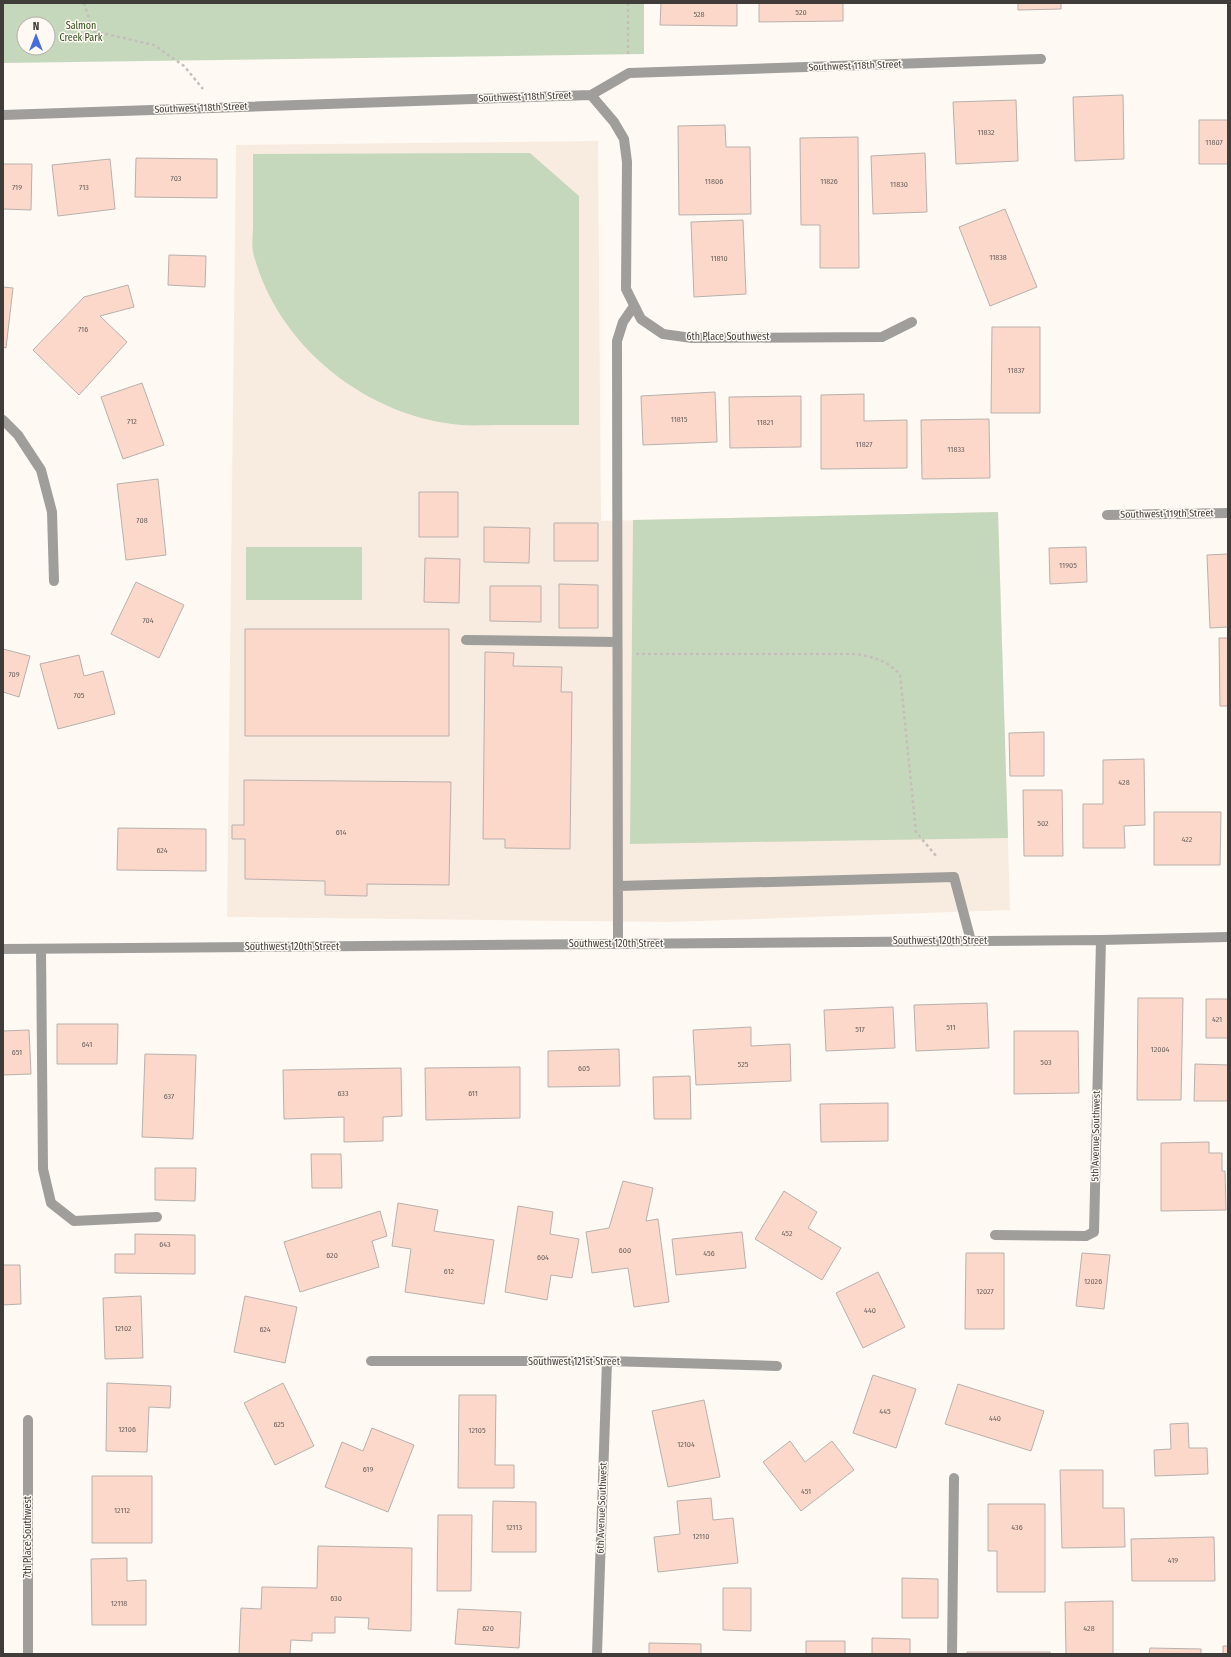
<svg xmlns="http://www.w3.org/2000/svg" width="1231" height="1657" font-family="'Fira Sans Condensed',sans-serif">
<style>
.built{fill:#f8ece0}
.green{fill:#c6d8bc;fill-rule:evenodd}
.building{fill:#fcd8cb;stroke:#b8b0ad}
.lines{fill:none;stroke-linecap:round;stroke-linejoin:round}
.path{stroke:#c4bfba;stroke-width:2.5;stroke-dasharray:3 3;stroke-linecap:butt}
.minor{stroke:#a09e9b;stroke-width:10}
.labels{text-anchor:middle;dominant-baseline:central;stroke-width:3;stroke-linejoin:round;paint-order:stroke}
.number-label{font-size:8px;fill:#6e635e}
.park-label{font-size:10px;fill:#2f4d1a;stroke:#fff9f3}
.street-label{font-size:10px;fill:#3f3c3a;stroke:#fff9f3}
</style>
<rect width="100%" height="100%" fill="#fff9f3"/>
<path class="built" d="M598,141L601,521L998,512L1010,910L669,922L227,917L236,145Z"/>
<path class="green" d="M3,3H644V54L3,63ZM24,24H48V48H24Z
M530,153L579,196V425C553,425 527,425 501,425C488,425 474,426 461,425C368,417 279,348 254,256C251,247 253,236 253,226C253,202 253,178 253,154Z
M998,512L1008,838L630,844L633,520Z
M246,547H362V600H246Z"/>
<path class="building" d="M661,3H737V26L660,25Z
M759,3H843V21L759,22Z
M1018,3H1061V9L1018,10Z
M1123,95L1124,159L1075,161L1073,97Z
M1016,100L1018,161L956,164L953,102Z
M1199,120H1228V164H1199Z
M725,125L726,147H750L751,214L679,215L678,126Z
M858,137L859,268H820V225H801L800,138Z
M925,153L927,212L873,214L871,156Z
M136,158L217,159V198L135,197Z
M110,159L115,209L58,216L52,165Z
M3,164H32L31,210L3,209Z
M1005,209L1037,287L990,306L959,227Z
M743,220L746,294L694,297L691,222Z
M169,255L206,256L205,287L168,285Z
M128,285L134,307L100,316L127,342L79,395L33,350L84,297Z
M3,287L13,288L6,348L3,347Z
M992,327H1040V413H991Z
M142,383L164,445L123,459L101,397Z
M715,392L717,442L643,445L641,396Z
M864,394V421L907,420V468L821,469V395Z
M801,396V447L730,448L729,397Z
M989,419L990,478L922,479L921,420Z
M158,479L166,555L126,560L117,484Z
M419,492H458V537H419Z
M554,523H598V561H554Z
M484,527L530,528L529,563L484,562Z
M1086,547L1087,582L1050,584L1049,548Z
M1228,554V627L1210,628L1207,555Z
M425,558L460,559L459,603L424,602Z
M136,582L184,605L159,658L111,634Z
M559,584L598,585V628H559Z
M490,586H541V622L490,621Z
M245,629H449V736H245Z
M1219,638H1228V706H1220Z
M3,649L30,656L19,697L3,692Z
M485,652L514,653L513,666L562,667L561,692H572L570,849L505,848V839H483Z
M79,655L84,676L103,671L115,714L58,729L40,664Z
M1044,732V776H1010L1009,733Z
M1144,759L1145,825L1124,826L1125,848H1083V804H1103V760Z
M244,780L451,782L449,885L367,884V896L325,895V881L245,879V839H232V825H244Z
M1023,790H1062L1063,856H1024Z
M1154,812H1221L1220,865H1154Z
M118,828L206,829V871L117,870Z
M1138,998H1183L1181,1100H1137Z
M1206,999H1228V1038H1206Z
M987,1003L989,1048L916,1051L914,1005Z
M893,1007L895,1048L826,1051L824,1010Z
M57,1024H118L117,1064H57Z
M751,1027V1046L790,1044L791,1081L696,1085L693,1030Z
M29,1030L31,1074L3,1075V1031Z
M1014,1031H1078L1079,1093L1014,1094Z
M619,1049L620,1086L548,1087V1051Z
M145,1054L196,1055L193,1139L142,1137Z
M1195,1064L1228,1065V1101H1194Z
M520,1067V1118L426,1120L425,1068Z
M401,1068L402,1116L383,1117V1141L344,1142V1117L284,1119L283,1070Z
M690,1076L691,1119H654L653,1077Z
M888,1103V1141L821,1142L820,1104Z
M1209,1142V1153H1222V1171H1225L1226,1210L1161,1211V1143Z
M311,1154H341L342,1188H312Z
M155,1168H196L195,1201L155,1200Z
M623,1181L653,1188L646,1221L658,1219L669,1302L634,1307L628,1268L592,1273L586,1232L609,1228Z
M784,1191L817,1212L808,1228L841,1248L822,1280L755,1239Z
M398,1203L438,1210L434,1231L494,1240L484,1304L405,1292L411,1249L392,1246Z
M518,1206L553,1212L550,1234L579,1239L572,1278L551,1275L547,1300L505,1292Z
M380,1211L387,1236L372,1241L379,1267L300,1292L284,1242Z
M742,1232L746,1268L676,1275L672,1239Z
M135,1234L195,1235V1274L115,1273V1254H135Z
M966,1253H1004V1329H965Z
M1082,1253L1110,1255L1104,1309L1076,1306Z
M3,1265H20L21,1304L3,1305Z
M878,1272L905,1327L863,1348L836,1293Z
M141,1296L143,1358L105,1359L103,1298Z
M245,1296L297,1307L285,1363L234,1352Z
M873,1375L916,1389L896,1448L853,1433Z
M107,1383L171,1386L170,1408L149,1407L147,1452L106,1451Z
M283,1383L314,1446L275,1465L244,1403Z
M958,1384L1044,1411L1031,1451L945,1424Z
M459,1395H496L495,1465H514V1488H458Z
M704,1400L720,1477L668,1487L652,1411Z
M1188,1423L1189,1448H1207L1208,1474L1155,1476L1154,1450L1171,1449L1170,1424Z
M372,1428L414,1445L388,1512L325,1487L342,1442L363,1451Z
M790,1441L805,1462L832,1441L854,1470L801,1511L763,1462Z
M1060,1470H1103V1508H1124L1125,1547L1062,1548Z
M92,1476H152V1543H92Z
M711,1498L713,1520L733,1518L738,1563L658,1572L654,1537L680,1534L677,1501Z
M493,1501L536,1502V1552H492Z
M988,1504H1045V1592H997V1551H988Z
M438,1515H472L471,1591H437Z
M1214,1537L1215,1581H1132L1131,1539Z
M318,1546L412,1548L411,1631L368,1629L369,1618L335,1617V1633H312V1641L291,1640L290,1654H239L241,1608L261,1609L262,1587L317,1588Z
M127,1558V1581L146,1580V1625H92L91,1559Z
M902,1578L938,1579V1618H902Z
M723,1588H751V1631L723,1630Z
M1113,1601V1654H1066L1065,1602Z
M458,1609L521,1612L519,1648L455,1644Z
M872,1638L910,1639V1654H872Z
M806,1641H845V1654H806Z
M649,1643L701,1644V1654H649Z
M1223,1646H1228V1654H1223Z
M1150,1648L1201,1649V1654H1149Z
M967,1652H1050V1654H967Z"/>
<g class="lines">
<path class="path" d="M84,3L93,31L154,45L184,66L203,89
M628,3V54
M636,654H857C877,658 885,660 900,674L916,832L937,857"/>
<path class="minor" d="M591,95L614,122L624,139L627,162L626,289L641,319L663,334L692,338L882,337L912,322
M3,115L591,95L629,73L1041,59
M3,420L18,435L41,470L52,512L54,581
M1107,515L1228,513
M466,640L617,642
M618,886L954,877L971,941
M618,944L617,341L623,322L634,306
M3,949L1101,940L1228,937
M41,949L43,1169L51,1203L74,1221L157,1217
M995,1235L1086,1236L1094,1232L1101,940
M371,1361H607L777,1366
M28,1420V1654
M597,1654L607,1361
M952,1654L954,1478"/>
</g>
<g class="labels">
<g class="number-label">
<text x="801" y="12">520</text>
<text x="699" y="14">528</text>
<text x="986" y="132">11832</text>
<text x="1214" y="142">11807</text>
<text x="176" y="178">703</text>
<text x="714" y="181">11806</text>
<text x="829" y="181">11826</text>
<text x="899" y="184">11830</text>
<text x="17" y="187">719</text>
<text x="84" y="187">713</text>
<text x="998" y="257">11838</text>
<text x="719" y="258">11810</text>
<text x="83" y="329">716</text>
<text x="1016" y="370">11837</text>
<text x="679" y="419">11815</text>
<text x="132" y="421">712</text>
<text x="765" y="422">11821</text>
<text x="864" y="444">11827</text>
<text x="956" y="449">11833</text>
<text x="142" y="520">708</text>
<text x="1068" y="565">11905</text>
<text x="148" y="620">704</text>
<text x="14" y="674">709</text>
<text x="79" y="695">705</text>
<text x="1124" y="782">428</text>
<text x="1043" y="823">502</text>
<text x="341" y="832">614</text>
<text x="1187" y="839">422</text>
<text x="162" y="850">624</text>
<text x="1217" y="1019">421</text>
<text x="951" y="1027">511</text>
<text x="860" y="1029">517</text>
<text x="87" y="1044">641</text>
<text x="1160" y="1049">12004</text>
<text x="17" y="1052">651</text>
<text x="1046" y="1062">503</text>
<text x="743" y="1064">525</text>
<text x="584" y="1068">605</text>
<text x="343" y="1093">633</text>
<text x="473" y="1093">611</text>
<text x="169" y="1096">637</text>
<text x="787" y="1233">452</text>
<text x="165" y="1244">643</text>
<text x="625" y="1250">600</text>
<text x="709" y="1253">456</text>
<text x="332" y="1255">620</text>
<text x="543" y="1257">604</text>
<text x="449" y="1271">612</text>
<text x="1093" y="1281">12026</text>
<text x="985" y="1291">12027</text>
<text x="870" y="1310">440</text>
<text x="123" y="1328">12102</text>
<text x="265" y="1329">624</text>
<text x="885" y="1411">445</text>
<text x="995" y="1418">440</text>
<text x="279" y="1424">625</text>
<text x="127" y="1429">12106</text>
<text x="477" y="1430">12105</text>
<text x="686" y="1444">12104</text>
<text x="368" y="1469">619</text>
<text x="806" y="1491">451</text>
<text x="122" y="1510">12112</text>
<text x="514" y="1527">12113</text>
<text x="1017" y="1527">436</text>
<text x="701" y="1536">12110</text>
<text x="1173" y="1560">419</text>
<text x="336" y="1598">630</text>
<text x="119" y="1603">12118</text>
<text x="488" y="1628">620</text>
<text x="1089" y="1628">428</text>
</g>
<g class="park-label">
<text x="81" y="26">Salmon<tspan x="81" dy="12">Creek Park</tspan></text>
</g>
<g class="street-label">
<text transform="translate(855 66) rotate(-2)">Southwest 118th Street</text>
<text transform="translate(525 97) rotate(-2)">Southwest 118th Street</text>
<text transform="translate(201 108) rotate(-2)">Southwest 118th Street</text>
<text x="728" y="337">6th Place Southwest</text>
<text transform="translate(1167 514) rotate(-1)">Southwest 119th Street</text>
<text x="940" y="941">Southwest 120th Street</text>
<text x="616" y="944">Southwest 120th Street</text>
<text x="292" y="947">Southwest 120th Street</text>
<text transform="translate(1096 1136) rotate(-89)">5th Avenue Southwest</text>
<text x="574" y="1362">Southwest 121st Street</text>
<text transform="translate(602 1508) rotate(-88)">6th Avenue Southwest</text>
<text transform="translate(28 1537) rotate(-90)">7th Place Southwest</text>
</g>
</g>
<rect width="1231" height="1657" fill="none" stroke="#3f3c3a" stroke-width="8"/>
<g transform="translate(36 36)"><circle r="19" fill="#fff9f3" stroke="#b2ada9"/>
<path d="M0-3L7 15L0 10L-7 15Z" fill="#456ddf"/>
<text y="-6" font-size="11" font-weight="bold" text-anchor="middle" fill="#3f3c3a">N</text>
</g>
</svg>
